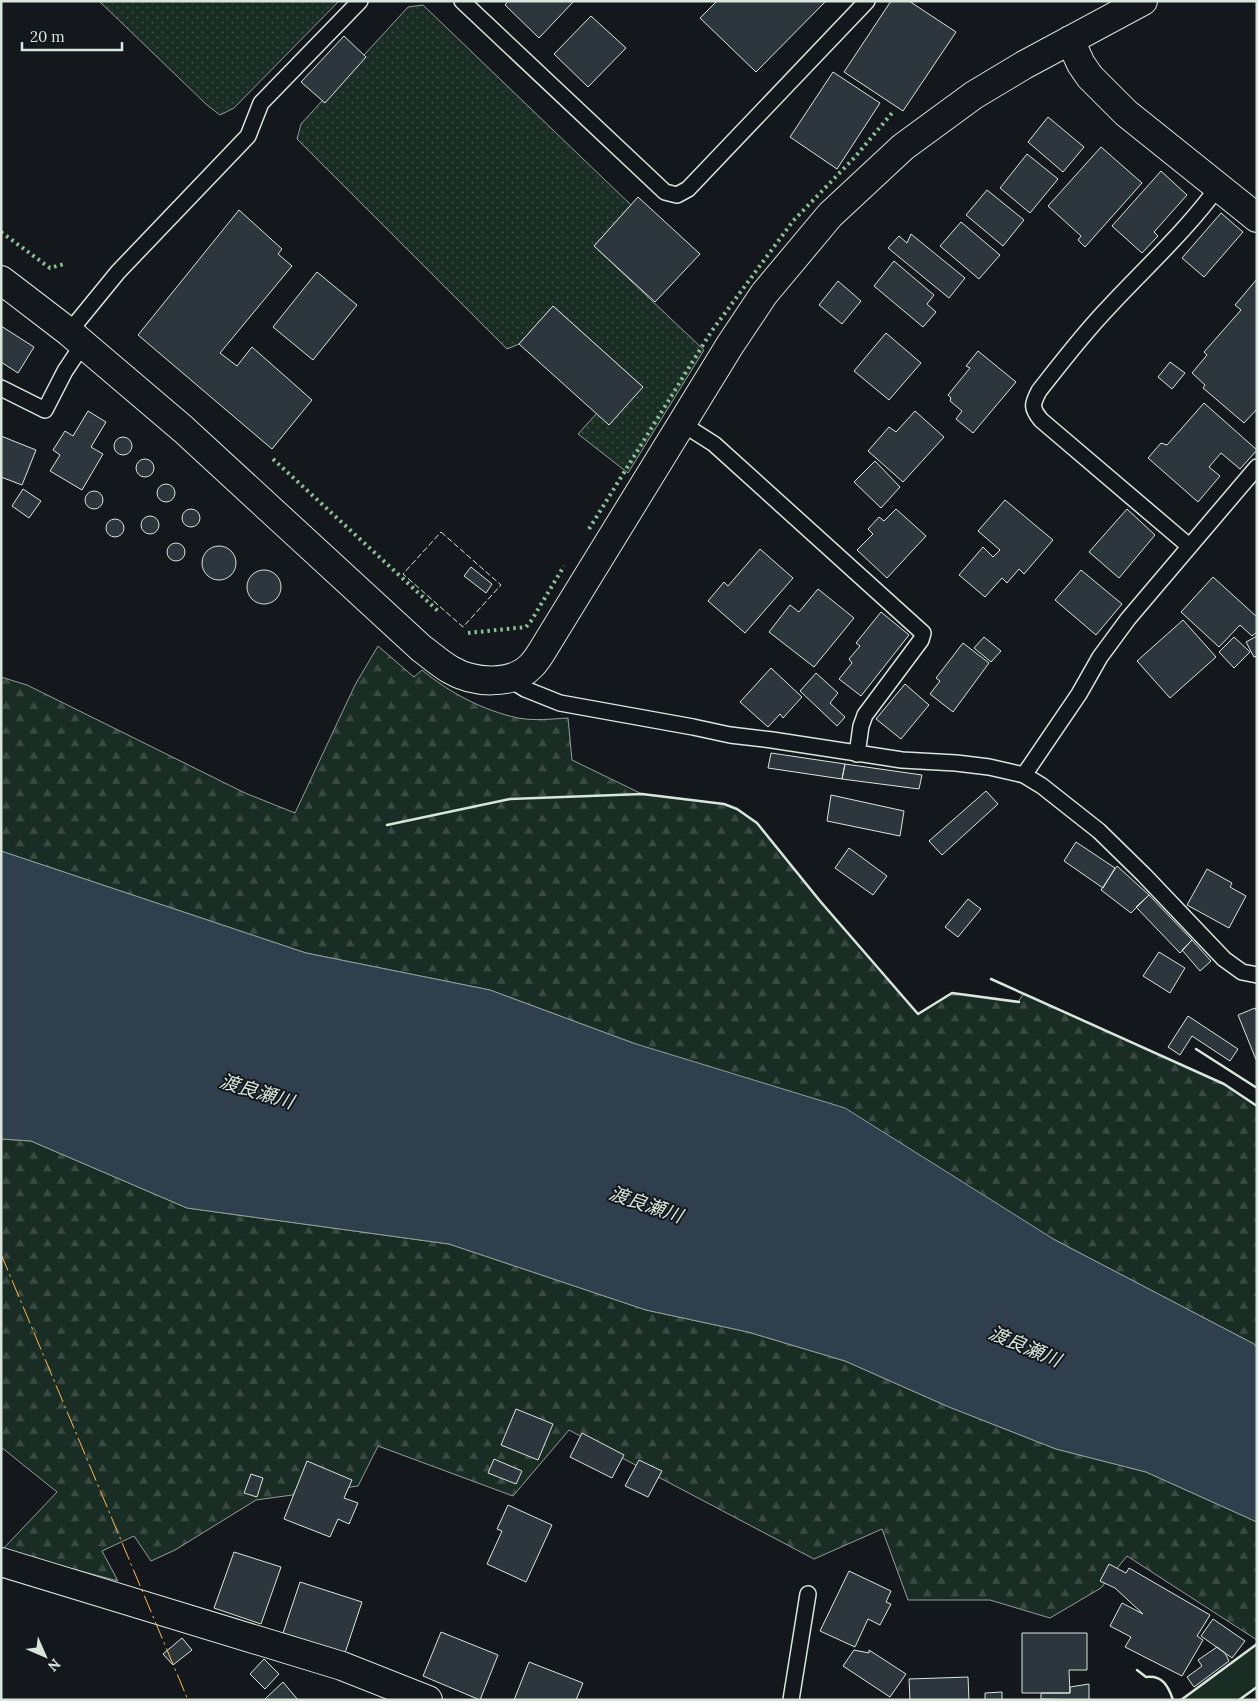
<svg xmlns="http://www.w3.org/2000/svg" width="1258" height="1701" font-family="Lora,'Noto Sans JP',serif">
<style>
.grass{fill:url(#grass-dots);stroke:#939e99}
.forest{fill:url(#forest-firs);stroke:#939e99}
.park{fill:#1a2d24;stroke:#939e99}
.water{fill:#2f3f4d;stroke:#939e99}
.building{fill:#2c363c;stroke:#d8e6dc}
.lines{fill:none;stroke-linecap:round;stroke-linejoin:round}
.lane-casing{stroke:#d8e6dc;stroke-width:18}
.street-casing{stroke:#d8e6dc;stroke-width:30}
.secondary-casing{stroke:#d8e6dc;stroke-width:30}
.lane{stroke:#14181c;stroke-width:15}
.street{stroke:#14181c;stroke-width:28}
.secondary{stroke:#14181c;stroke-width:28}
.hedge{stroke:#8ac095;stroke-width:4;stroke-dasharray:2.5 4;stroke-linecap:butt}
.fence{stroke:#d8e6dc;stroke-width:1;stroke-dasharray:6 2.5;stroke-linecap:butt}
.wall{stroke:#d8e6dc;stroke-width:2.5}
.power{stroke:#ffb74d;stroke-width:1;stroke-dasharray:18 4 2.5 4;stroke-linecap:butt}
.labels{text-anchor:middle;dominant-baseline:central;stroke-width:4;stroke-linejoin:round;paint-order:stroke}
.water-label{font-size:19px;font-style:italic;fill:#d8e6dc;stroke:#14181c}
</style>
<defs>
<pattern id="grass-dots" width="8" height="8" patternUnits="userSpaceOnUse" patternTransform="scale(1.25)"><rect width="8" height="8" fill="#1a2d24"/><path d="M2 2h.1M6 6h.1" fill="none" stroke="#3b4b43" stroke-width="1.8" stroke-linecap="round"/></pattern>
<pattern id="forest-firs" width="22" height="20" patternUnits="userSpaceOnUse" patternTransform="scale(1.25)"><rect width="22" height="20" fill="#1a2d24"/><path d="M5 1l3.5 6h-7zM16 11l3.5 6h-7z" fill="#3b4b43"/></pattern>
</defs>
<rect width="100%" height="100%" fill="#14181c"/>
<path class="grass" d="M99,1H339L234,108L220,115L207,105Z
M423,5L631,205L594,246L704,350L628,473L578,434L597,413L643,387L553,306L519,344L507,349L297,139L301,124L408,7Z"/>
<path class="forest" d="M378,646L414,677L422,670C450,693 482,710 518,718C534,721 551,719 568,718L572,760L642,794L724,804L737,809L757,823L820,901L918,1014L952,993L1018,1002L1024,993L1224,1084L1257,1106V1348L1254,1344L1055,1240L633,1043L490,990L306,953L1,851V677L27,685L245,793L295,813L355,685Z
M1,1139L31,1141L187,1208L449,1244L646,1310L748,1332L845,1361L949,1407L1056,1449L1146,1472L1257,1522V1640L1127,1556L1101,1588L1050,1618L990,1600H908L882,1529L814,1559L569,1430L513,1496L378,1446L358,1486L256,1500L175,1550L151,1561L134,1536L102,1551L118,1581L2,1550L57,1492L1,1447Z"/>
<path class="park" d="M1257,1644V1687L1239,1700H1181Z"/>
<path class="water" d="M1,851L306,953L490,990L633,1043L845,1108L1055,1240L1254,1344L1257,1348V1522L1146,1472L1056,1449L949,1407L845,1361L748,1332L646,1310L449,1244L187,1208L31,1141L1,1139Z"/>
<path class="building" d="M508,1H574L539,38L505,5Z
M717,1H826L756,72L700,18Z
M891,1H909L956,32L903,111L844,72Z
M591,16L626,48L588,87L554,54Z
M344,36L366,57L325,103L301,82Z
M833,72L880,103L837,169L790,137Z
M1048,117L1084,147L1063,172L1028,142Z
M1101,147L1142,183L1085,247L1078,240L1081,236L1048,206Z
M1027,154L1058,179L1030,213L1000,188Z
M1161,171L1187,195L1154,232L1158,236L1142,253L1112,226Z
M987,190L1024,220L1003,246L966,215Z
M638,197L700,254L655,302L594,246Z
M239,210L282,249L278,254L292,266L220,353L237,366L252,347L312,400L272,449L138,335Z
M1221,213L1243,232L1204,277L1182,258Z
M961,222L1000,255L979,279L940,246Z
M911,234L965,278L949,298L888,248L899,236L907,243Z
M894,261L934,295L927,304L936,312L923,327L874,286Z
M317,272L357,305L313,360L273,327Z
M1257,279V409L1244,423L1203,388L1205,385L1192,373L1207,355L1204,352L1241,310L1235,305Z
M838,281L861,301L842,324L819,305Z
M553,306L643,387L609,425L519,344Z
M1,326L34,347L18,373L1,362Z
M886,333L921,363L889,400L854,371Z
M978,351L1016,382L973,433L956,419L962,411L950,401L951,398L948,395L970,368L966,366Z
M1170,362L1185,373L1172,389L1158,377Z
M1204,403L1257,450L1240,469L1221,453L1209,467L1220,476L1198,502L1148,458L1161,443L1167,445Z
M88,411L106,422L91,447L103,454L82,490L50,471L60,455L53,450L65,431L73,436Z
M915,411L944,437L903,482L868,451L889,427L896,432Z
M1,436L36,450L22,485L1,477Z
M114 446a9 9 0 1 1 18 0a9 9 0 1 1-18 0Z
M136 468a9 9 0 1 1 18 0a9 9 0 1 1-18 0Z
M875,461L900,487L881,508L854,482Z
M157 493a9 9 0 1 1 18 0a9 9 0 1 1-18 0Z
M23,489L41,501L29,518L12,506Z
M85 500a9 9 0 1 1 18 0a9 9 0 1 1-18 0Z
M1005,500L1053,540L1024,574L1019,569L1007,583L1002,578L985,597L959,575L983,547L993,557L1000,550L978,531Z
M896,509L926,536L887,578L857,550L873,534L868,529L879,517L884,521Z
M1127,509L1155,535L1119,578L1089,552Z
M182 518a9 9 0 1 1 18 0a9 9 0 1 1-18 0Z
M141 525a9 9 0 1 1 18 0a9 9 0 1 1-18 0Z
M106 528a9 9 0 1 1 18 0a9 9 0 1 1-18 0Z
M167 552a9 9 0 1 1 18 0a9 9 0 1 1-18 0Z
M202 563a17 17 0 1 1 34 0a17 17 0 1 1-34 0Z
M760,549L793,578L745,633L708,601L724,582L728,586Z
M471,567L492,584L486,593L464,576Z
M247 587a17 17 0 1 1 34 0a17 17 0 1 1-34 0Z
M1081,570L1122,604L1096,635L1055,600Z
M1213,577L1257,617V632L1252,636L1240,625L1219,647L1181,612Z
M818,589L854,618L814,667L769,632L790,605L799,612Z
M881,612L909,635L861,696L839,679L852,663L849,659L860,646L856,643Z
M1183,620L1216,657L1170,698L1137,661Z
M1257,636V656L1254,657L1246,642Z
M984,637L1001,651L991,662L974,648Z
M1234,637L1250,652L1234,668L1219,652Z
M963,643L989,663L953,712L930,694L940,681L936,678Z
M771,668L802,697L783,718L780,714L768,727L740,702Z
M816,673L838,693L830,703L845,717L837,726L800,691Z
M905,684L929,705L901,739L876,719Z
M771,753L845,764L842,779L768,768Z
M845,764L922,775L919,789L842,779Z
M986,791L998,804L942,855L929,841Z
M831,795L904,811L900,836L827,821Z
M1076,842L1115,868L1103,888L1064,861Z
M849,848L887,876L873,895L835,868Z
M1117,866L1149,895L1131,913L1101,890Z
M1207,869L1232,883L1230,887L1246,896L1229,928L1187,905Z
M1149,895L1192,940L1180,953L1136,907Z
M968,899L981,909L958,937L945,927Z
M1192,940L1211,961L1200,971L1182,950Z
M1159,952L1185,968L1170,993L1143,976Z
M1255,1008L1257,1012V1062L1238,1015Z
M1188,1016L1238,1049L1230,1061L1192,1036L1180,1055L1168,1047Z
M516,1409L553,1424L538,1460L501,1445Z
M582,1433L624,1455L612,1478L570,1457Z
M494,1459L522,1471L516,1484L488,1473Z
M639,1460L662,1471L648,1497L625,1486Z
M307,1461L352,1480L344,1498L358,1503L349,1524L338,1519L330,1537L284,1519Z
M251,1474L263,1478L257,1497L244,1493Z
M508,1505L552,1525L526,1582L487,1564L502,1531L497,1529Z
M234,1552L281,1567L261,1624L214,1608Z
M1109,1564L1126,1573L1129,1568L1210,1615L1197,1636L1203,1640L1182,1676L1125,1647L1131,1637L1110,1626L1122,1603L1143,1614L1115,1588L1100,1581Z
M849,1571L891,1591L886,1602L891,1604L880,1625L868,1619L855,1647L820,1631Z
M300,1582L362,1602L345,1653L283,1633Z
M1213,1619L1245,1641L1232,1658L1201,1636Z
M441,1632L498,1655L480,1700L423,1676Z
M1022,1633H1087V1670H1069L1070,1693H1022Z
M182,1638L192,1650L173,1665L163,1654Z
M1217,1647L1225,1653L1229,1661L1194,1687L1187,1677L1202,1666L1198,1660Z
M854,1650L869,1653V1650L906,1674L890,1697L843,1666Z
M264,1659L279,1674L265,1689L250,1674Z
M529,1662L583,1683L576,1700H514Z
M968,1677L969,1700H910L909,1679Z
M283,1682L298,1700H266L265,1699Z
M1089,1684V1700L1041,1699V1693H1070V1687Z
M1002,1692V1700H985V1693Z"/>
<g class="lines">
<defs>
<path id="lane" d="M462,1L665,192L677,195L688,189L867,1
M69,332L118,272L248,136L261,103L360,1
M1,388L45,410L65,371L83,344
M681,423L714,444L923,633L921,640L865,715L861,726L857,754
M1189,546L1041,420C1031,408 1032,404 1039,391C1061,363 1083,334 1108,308C1145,268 1186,231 1218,187
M509,679L525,689L560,703L693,727L730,735L772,740L902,760L956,763L989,767L1024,775L1042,786L1099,831L1144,875L1224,959L1242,972L1257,975
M1024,775L1079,694L1100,657L1128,619L1257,467
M791,1700L808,1594"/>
<path id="street" d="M1,1562L342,1666L428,1700"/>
<path id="secondary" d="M1070,40L1081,64L1090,77L1126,113L1257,218
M1,280L69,332L183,429L422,649C432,656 440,664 451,670C473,683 512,686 531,666C538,659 542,651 547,643L730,345L764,294L830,215L903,147L974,95L1024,65L1143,1"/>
</defs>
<use href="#lane" class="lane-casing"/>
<use href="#street" class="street-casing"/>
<use href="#secondary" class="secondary-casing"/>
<use href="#lane" class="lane"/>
<use href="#street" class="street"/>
<use href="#secondary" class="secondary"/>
<path class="hedge" d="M1,232L50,268L64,264
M273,459L438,611
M589,529L711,332L793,221L855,157L892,113
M468,633L526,627L531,621L564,566"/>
<path class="fence" d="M441,532L501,585L463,627L403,574Z"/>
<path class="wall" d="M387,825L510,799L642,794L724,804L737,809L757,823L820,901L918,1014L952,993L1019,1002
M991,979L1224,1084L1257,1106
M1196,1049L1257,1088
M1137,1670L1146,1677C1162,1675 1168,1685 1173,1700
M1181,1700L1257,1644
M1239,1700L1257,1687"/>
<path class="power" d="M1,1254L188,1700"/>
</g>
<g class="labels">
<g class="water-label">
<text transform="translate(257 1091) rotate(17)">渡良瀬川</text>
<text transform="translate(646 1204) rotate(19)">渡良瀬川</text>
<text transform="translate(1025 1346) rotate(23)">渡良瀬川</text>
</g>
</g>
<rect width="1258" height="1701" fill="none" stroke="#d8e6dc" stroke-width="5"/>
<g transform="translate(45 1656) rotate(135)" stroke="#14181c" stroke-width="4" paint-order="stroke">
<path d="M0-4L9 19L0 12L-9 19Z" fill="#d8e6dc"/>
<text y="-8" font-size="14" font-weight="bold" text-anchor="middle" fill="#d8e6dc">N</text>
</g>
<path d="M22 42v8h100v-8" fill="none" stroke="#d8e6dc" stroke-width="2.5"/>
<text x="30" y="42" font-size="15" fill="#d8e6dc" stroke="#14181c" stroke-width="4" paint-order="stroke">20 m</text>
</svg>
